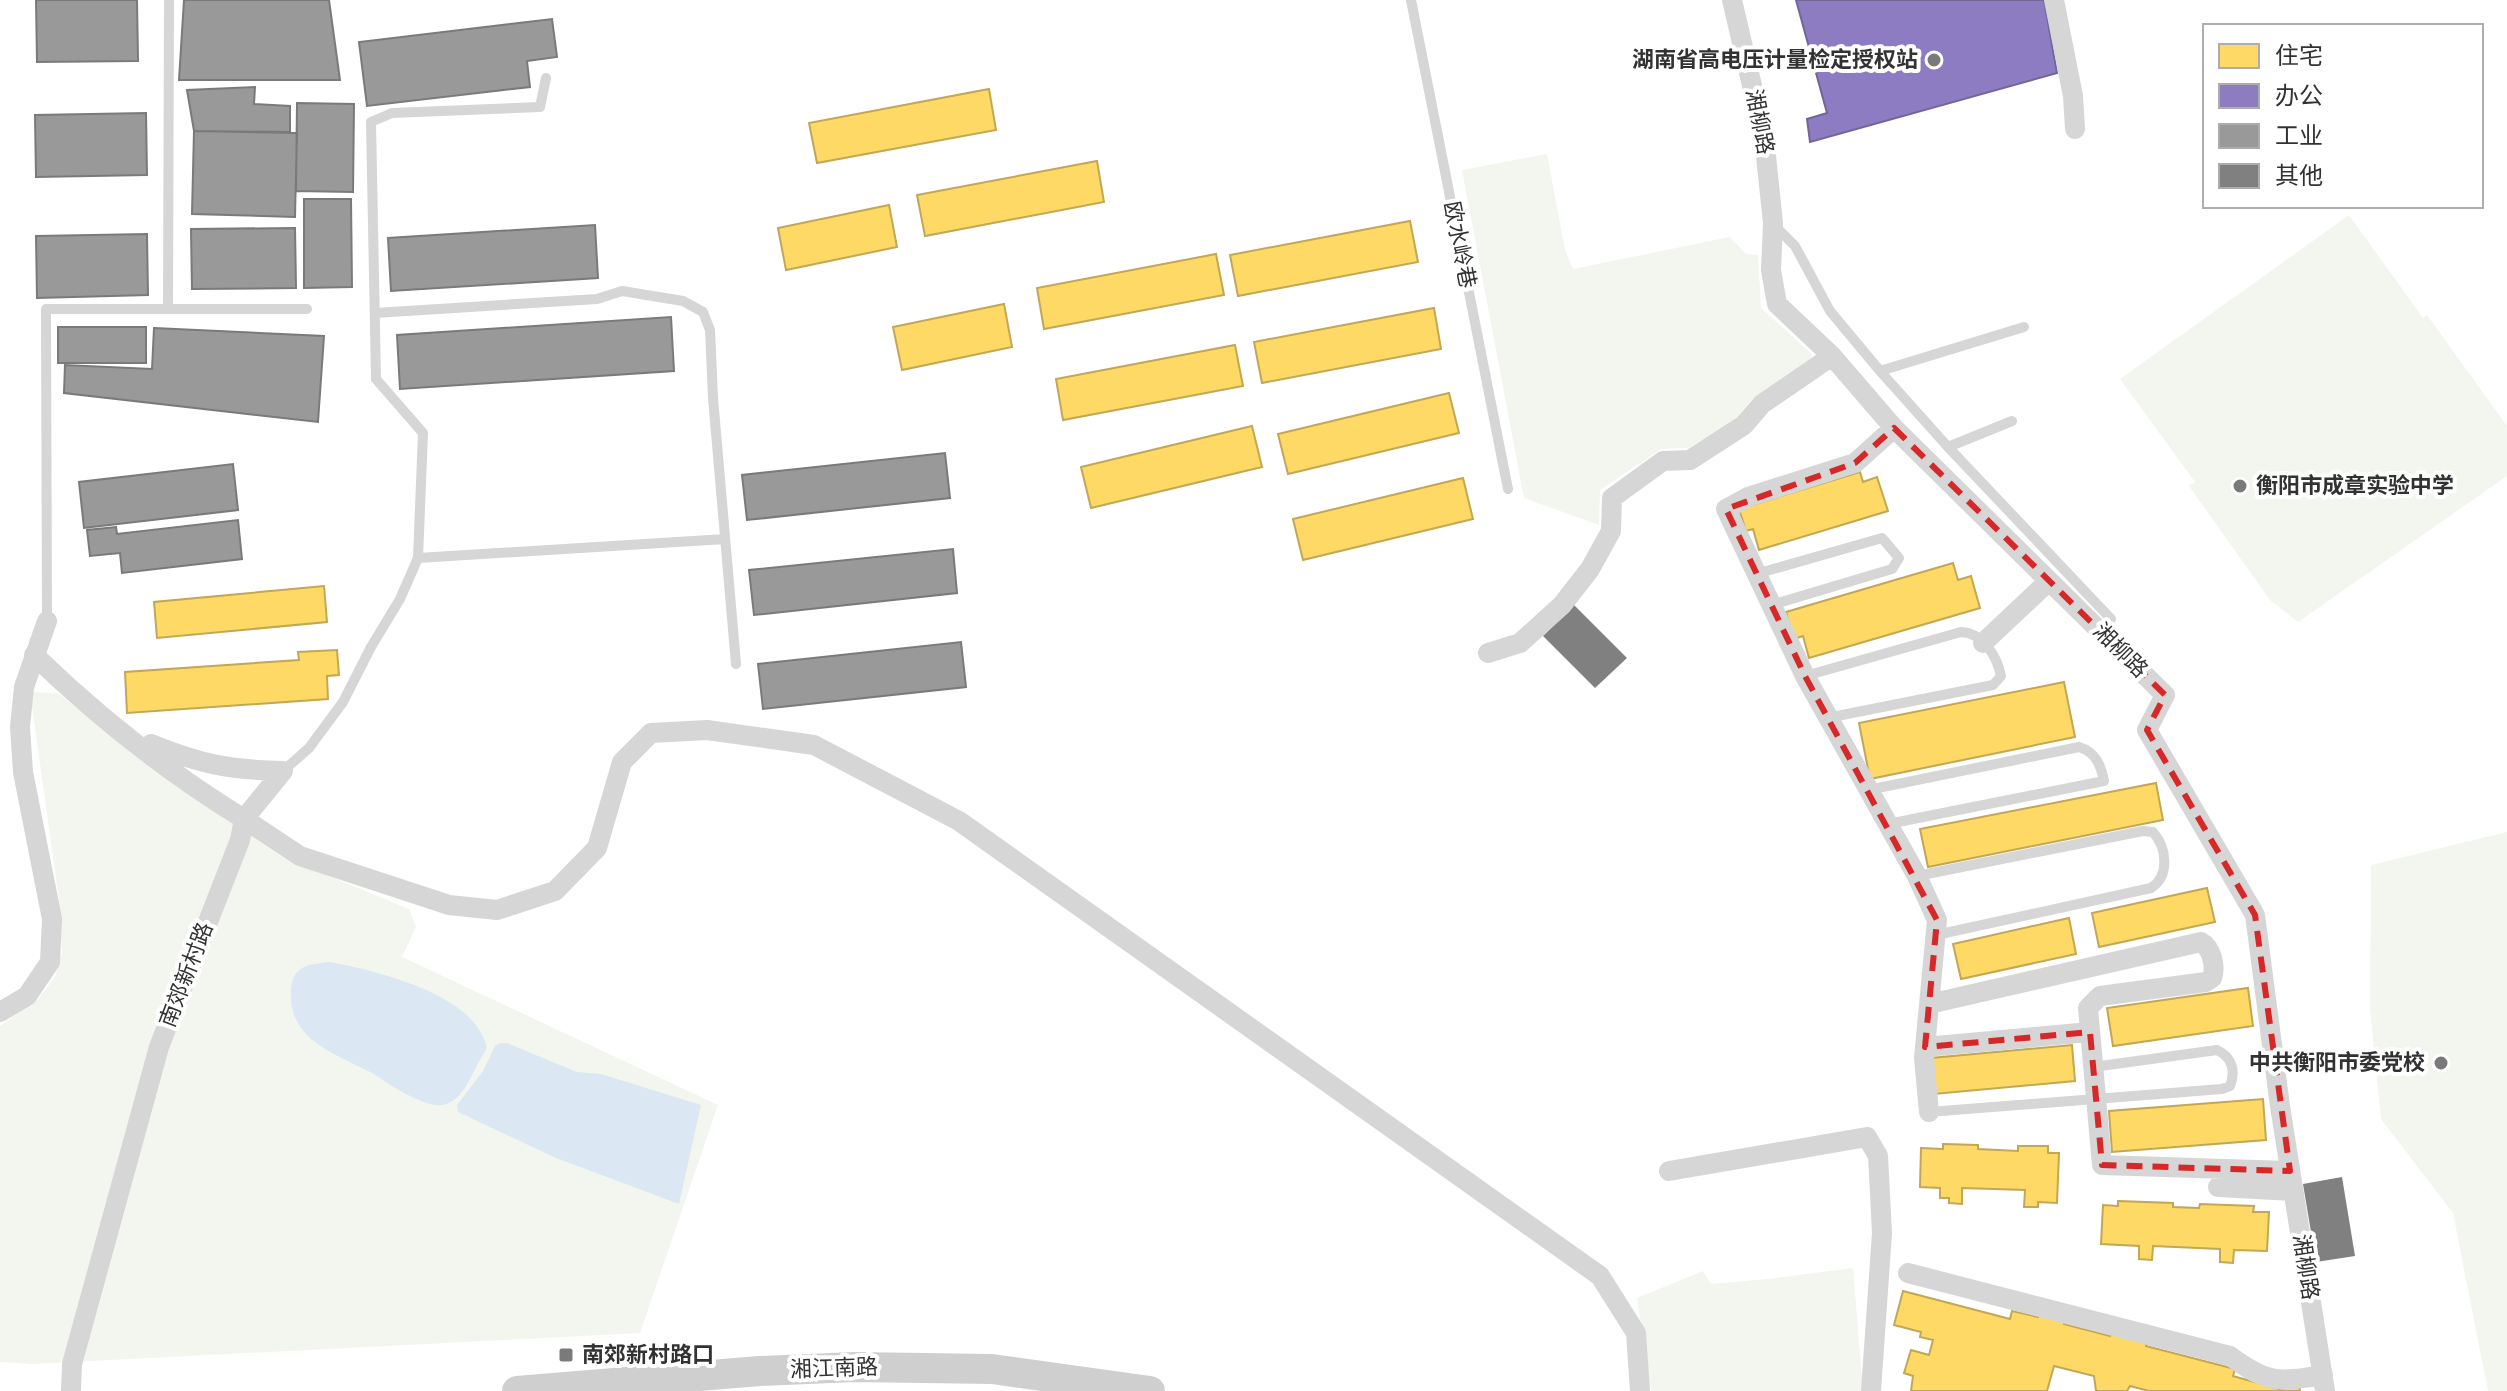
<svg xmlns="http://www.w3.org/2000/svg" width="2507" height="1391" font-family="'Sofia Sans Condensed','Noto Sans SC',sans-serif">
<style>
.green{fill:#f2f6ee}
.water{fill:#dbe8f4}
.homes{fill:#ffd966;stroke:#c2a756;stroke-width:2}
.offices{fill:#8e7cc3;stroke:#726698;stroke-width:2}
.industry{fill:#999;stroke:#7a7a7a;stroke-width:2}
.building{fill:#808080}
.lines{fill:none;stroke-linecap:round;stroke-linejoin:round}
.lane{stroke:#d6d6d6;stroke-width:10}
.street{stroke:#d6d6d6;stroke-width:20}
.secondary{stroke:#cfcfcf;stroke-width:30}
.marked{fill:none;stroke:#d62828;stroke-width:6;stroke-dasharray:16 10;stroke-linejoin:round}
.poi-dot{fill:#7a7a7a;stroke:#fff;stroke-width:3}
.labels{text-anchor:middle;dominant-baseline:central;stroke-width:8;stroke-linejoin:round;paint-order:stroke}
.poi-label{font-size:22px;font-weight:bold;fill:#323232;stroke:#fff;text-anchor:end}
.street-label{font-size:22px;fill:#323232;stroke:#fff}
</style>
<rect width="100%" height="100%" fill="#fff"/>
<path class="green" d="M1547,154L1565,250L1573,269L1730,237L1746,254L1758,255L1761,308L1812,354L1810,360L1751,400L1738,417L1689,448L1661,449L1600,490L1599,525L1524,498L1462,170Z
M2349,215L2423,318L2427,315L2507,426V476L2298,622L2270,600L2189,486L2195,482L2120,379Z
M30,692L58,693L165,777L283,857L409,909L416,927L402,957L718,1105L640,1333L32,1364L0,1362V1026L38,999L55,977L62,953L59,900Z
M2507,832V1391H2488L2453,1213L2381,1119L2370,1008L2371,865Z
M1853,1268L1863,1391H1651L1637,1298L1703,1271L1711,1284L1768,1279Z"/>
<path class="water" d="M330,962C374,970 464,992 483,1037C485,1041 487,1045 486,1049C485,1053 482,1056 480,1060C471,1075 463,1101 443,1105C432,1107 418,1100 408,1095C395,1089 384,1080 372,1073C334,1053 287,1040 291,989C293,965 310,964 330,962Z
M500,1043H507L577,1072L601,1074L701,1105L679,1204L556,1158L458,1112L457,1105L483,1071L495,1046Z"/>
<path class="homes" d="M989,89L996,130L817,163L809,123Z
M1097,161L1104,202L925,236L917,195Z
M889,205L897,247L786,270L778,228Z
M1410,221L1418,262L1238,296L1230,255Z
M1216,254L1224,295L1044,329L1037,288Z
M1004,304L1012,347L902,370L893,327Z
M1434,308L1441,349L1262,383L1254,342Z
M1235,345L1243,386L1063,420L1056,379Z
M1449,393L1459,433L1288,474L1278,434Z
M1252,426L1262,467L1091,508L1081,467Z
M1860,472L1863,482L1877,477L1888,511L1759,550L1753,529L1746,531L1739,509Z
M1463,478L1473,519L1303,560L1293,519Z
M1953,563L1958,580L1971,576L1980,608L1809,658L1803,636L1794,639L1786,612Z
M324,586L327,622L157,638L154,602Z
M337,650L339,675L327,676L328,699L127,713L125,672L299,660L298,652Z
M2064,682L2075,737L1870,779L1859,723Z
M2156,783L2163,820L1928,867L1920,829Z
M2207,888L2215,922L2099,947L2092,913Z
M2069,918L2076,954L1961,979L1953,944Z
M2248,988L2253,1026L2113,1046L2107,1008Z
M2072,1045L2075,1081L1934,1094L1931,1058Z
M2263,1099L2266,1140L2112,1152L2109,1111Z
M1943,1144L1978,1145V1149L2018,1151V1146H2048V1153H2059L2057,1203L2038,1202V1207H2024L2025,1190L1962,1188V1204L1949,1203V1198H1940V1188L1920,1187L1921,1148L1943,1149Z
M2118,1201L2173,1203V1207L2199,1208L2200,1204L2254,1206L2253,1212H2269L2267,1251L2234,1250L2233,1263L2220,1262V1249L2153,1246L2152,1260L2139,1259V1246L2101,1244L2103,1205L2118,1206Z
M1903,1291L2010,1319L2012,1311L2038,1317L2039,1313L2066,1320L2064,1324L2110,1336L2112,1330L2147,1340L2146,1346L2235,1369L2233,1376L2279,1389L2299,1386L2300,1391H2149L2130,1386L2127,1391H2096L2094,1376L2054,1366L2047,1391H1911L1913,1376L1904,1373L1911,1350L1929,1355L1933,1340L1920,1337L1921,1332L1894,1325Z"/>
<path class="offices" d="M1796,0H2044L2057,73L1810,142L1807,119L1827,113Z"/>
<path class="industry" d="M36,0H137L138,61L37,62Z
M184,0H329L340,80H179Z
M552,19L557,57L527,61L530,87L367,106L359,42Z
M255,87L254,104L290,106V132L194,131L187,90Z
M297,103L354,104L353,192L296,191Z
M146,113L147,175L36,177L35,115Z
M194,131L297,133L295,217L192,214Z
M304,199H351L352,287L304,288Z
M595,225L598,278L391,291L388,238Z
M295,228L296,288L192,289L191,229Z
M147,234L148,295L37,298L36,236Z
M671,317L674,371L400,389L397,335Z
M58,327H146V363H58Z
M154,328L324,336L318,422L64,393L65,365L152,369Z
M945,453L950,498L747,520L742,475Z
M233,464L238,510L84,528L79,482Z
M238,520L242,559L122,573L120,553L90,556L87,530L116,527L117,534Z
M953,549L957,593L754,615L749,570Z
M961,642L966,687L763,709L758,664Z"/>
<path class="building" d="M1574,605L1627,658L1595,688L1543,636Z
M2342,1177L2355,1256L2316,1262L2303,1184Z"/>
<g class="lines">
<path class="lane" d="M1411,0L1508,489
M1774,225L1795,246L1830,311L1880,371L1948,447L2111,619
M168,309L169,0
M375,313L597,299L622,291L683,301L703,312L710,330L713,398L736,664
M1880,371L2024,327
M1948,447L2012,421
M418,558L725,539
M1756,574L1882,538L1899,558L1892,569L1771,605
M47,621L46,309H307
M1805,676L1961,632C1983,633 1997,656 2001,676L1993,685L1827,718
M283,771L309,748L343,702L371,647L400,599L418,558L423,433L376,379L371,122L392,113L540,107L546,78
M1868,790L2079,747C2096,752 2101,766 2104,781L1888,824
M1917,876L2143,831L2153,832C2167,848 2170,876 2151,888L1936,935
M1929,1112L2222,1089L2230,1086C2236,1071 2232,1057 2217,1050L2093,1067"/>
<path class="street" d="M1732,0L1764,137L1773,223L1771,270L1777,304L1832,356L1894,428L2165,695L2147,730L2255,915L2280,1106L2325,1391
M2054,0L2073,96L2075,129
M1894,428L1855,463L1748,497L1726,509L1805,676L1917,876L1937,920L1924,1058L1929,1112
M1983,643L2049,581
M1488,653L1520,643L1562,605L1590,569L1611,531L1612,498L1663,461L1690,460L1744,425L1762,404L1832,356
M34,655C97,716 169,773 244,819L240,840L159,1047L72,1364L71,1391
M151,744C200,764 230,770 283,771
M283,771L244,819L300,856L449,905L497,910L555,891L597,848L622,762L651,733L707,730L814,745L959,821L1600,1276L1636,1333L1640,1391
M1929,1004L2201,942C2212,948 2216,967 2212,978L2206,982L2100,996L2088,1008L2102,1165L2290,1171
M0,1012L27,996L50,962L52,919L23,772L20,727L24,687L47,621
M1925,1047L2090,1032
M1669,1171L1867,1137L1878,1156L1882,1233L1871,1391
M2218,1187L2293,1191
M1908,1273L2230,1356C2268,1384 2278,1382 2323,1375"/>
<path class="secondary" d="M517,1391L760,1371L854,1367L992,1369L1150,1391"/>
</g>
<path class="marked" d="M1894,428L2165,695L2147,730L2255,915L2290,1171L2102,1165L2090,1032L1925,1047L1937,920L1805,676L1726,509L1855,463Z"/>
<g class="poi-dot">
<circle cx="1934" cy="60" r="8"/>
<circle cx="2240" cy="486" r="8"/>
<circle cx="2441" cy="1063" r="8"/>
<rect x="558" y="1347" width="16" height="16" rx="4"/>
</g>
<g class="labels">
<g class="poi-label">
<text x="1918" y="60">湖南省高电压计量检定授权站</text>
<text x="2256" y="486" text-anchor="start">衡阳市成章实验中学</text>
<text x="2425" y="1063">中共衡阳市委党校</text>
<text x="582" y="1355" text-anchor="start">南郊新村路口</text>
</g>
<g class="street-label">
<text transform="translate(1759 122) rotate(79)">湘柳路</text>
<text transform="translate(1459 245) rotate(79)">欧水岭巷</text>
<text transform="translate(2120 651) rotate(45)">湘柳路</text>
<text transform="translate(187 975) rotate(-69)">南郊新村路</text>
<text transform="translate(2305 1267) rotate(81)">湘柳路</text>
<text transform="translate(834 1369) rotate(-2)">湘江南路</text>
</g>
</g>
<rect x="2203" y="24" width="280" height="184" fill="#ffffff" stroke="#adadad" stroke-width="2"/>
<rect x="2219" y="44" width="40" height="24" fill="#ffd966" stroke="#adadad" stroke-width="2"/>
<text x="2275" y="64" font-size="24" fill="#323232">住宅</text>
<rect x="2219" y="84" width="40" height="24" fill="#8e7cc3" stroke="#adadad" stroke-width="2"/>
<text x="2275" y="104" font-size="24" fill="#323232">办公</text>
<rect x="2219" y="124" width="40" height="24" fill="#999999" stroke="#adadad" stroke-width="2"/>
<text x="2275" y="144" font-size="24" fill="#323232">工业</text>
<rect x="2219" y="164" width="40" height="24" fill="#808080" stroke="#adadad" stroke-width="2"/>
<text x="2275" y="184" font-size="24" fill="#323232">其他</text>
</svg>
